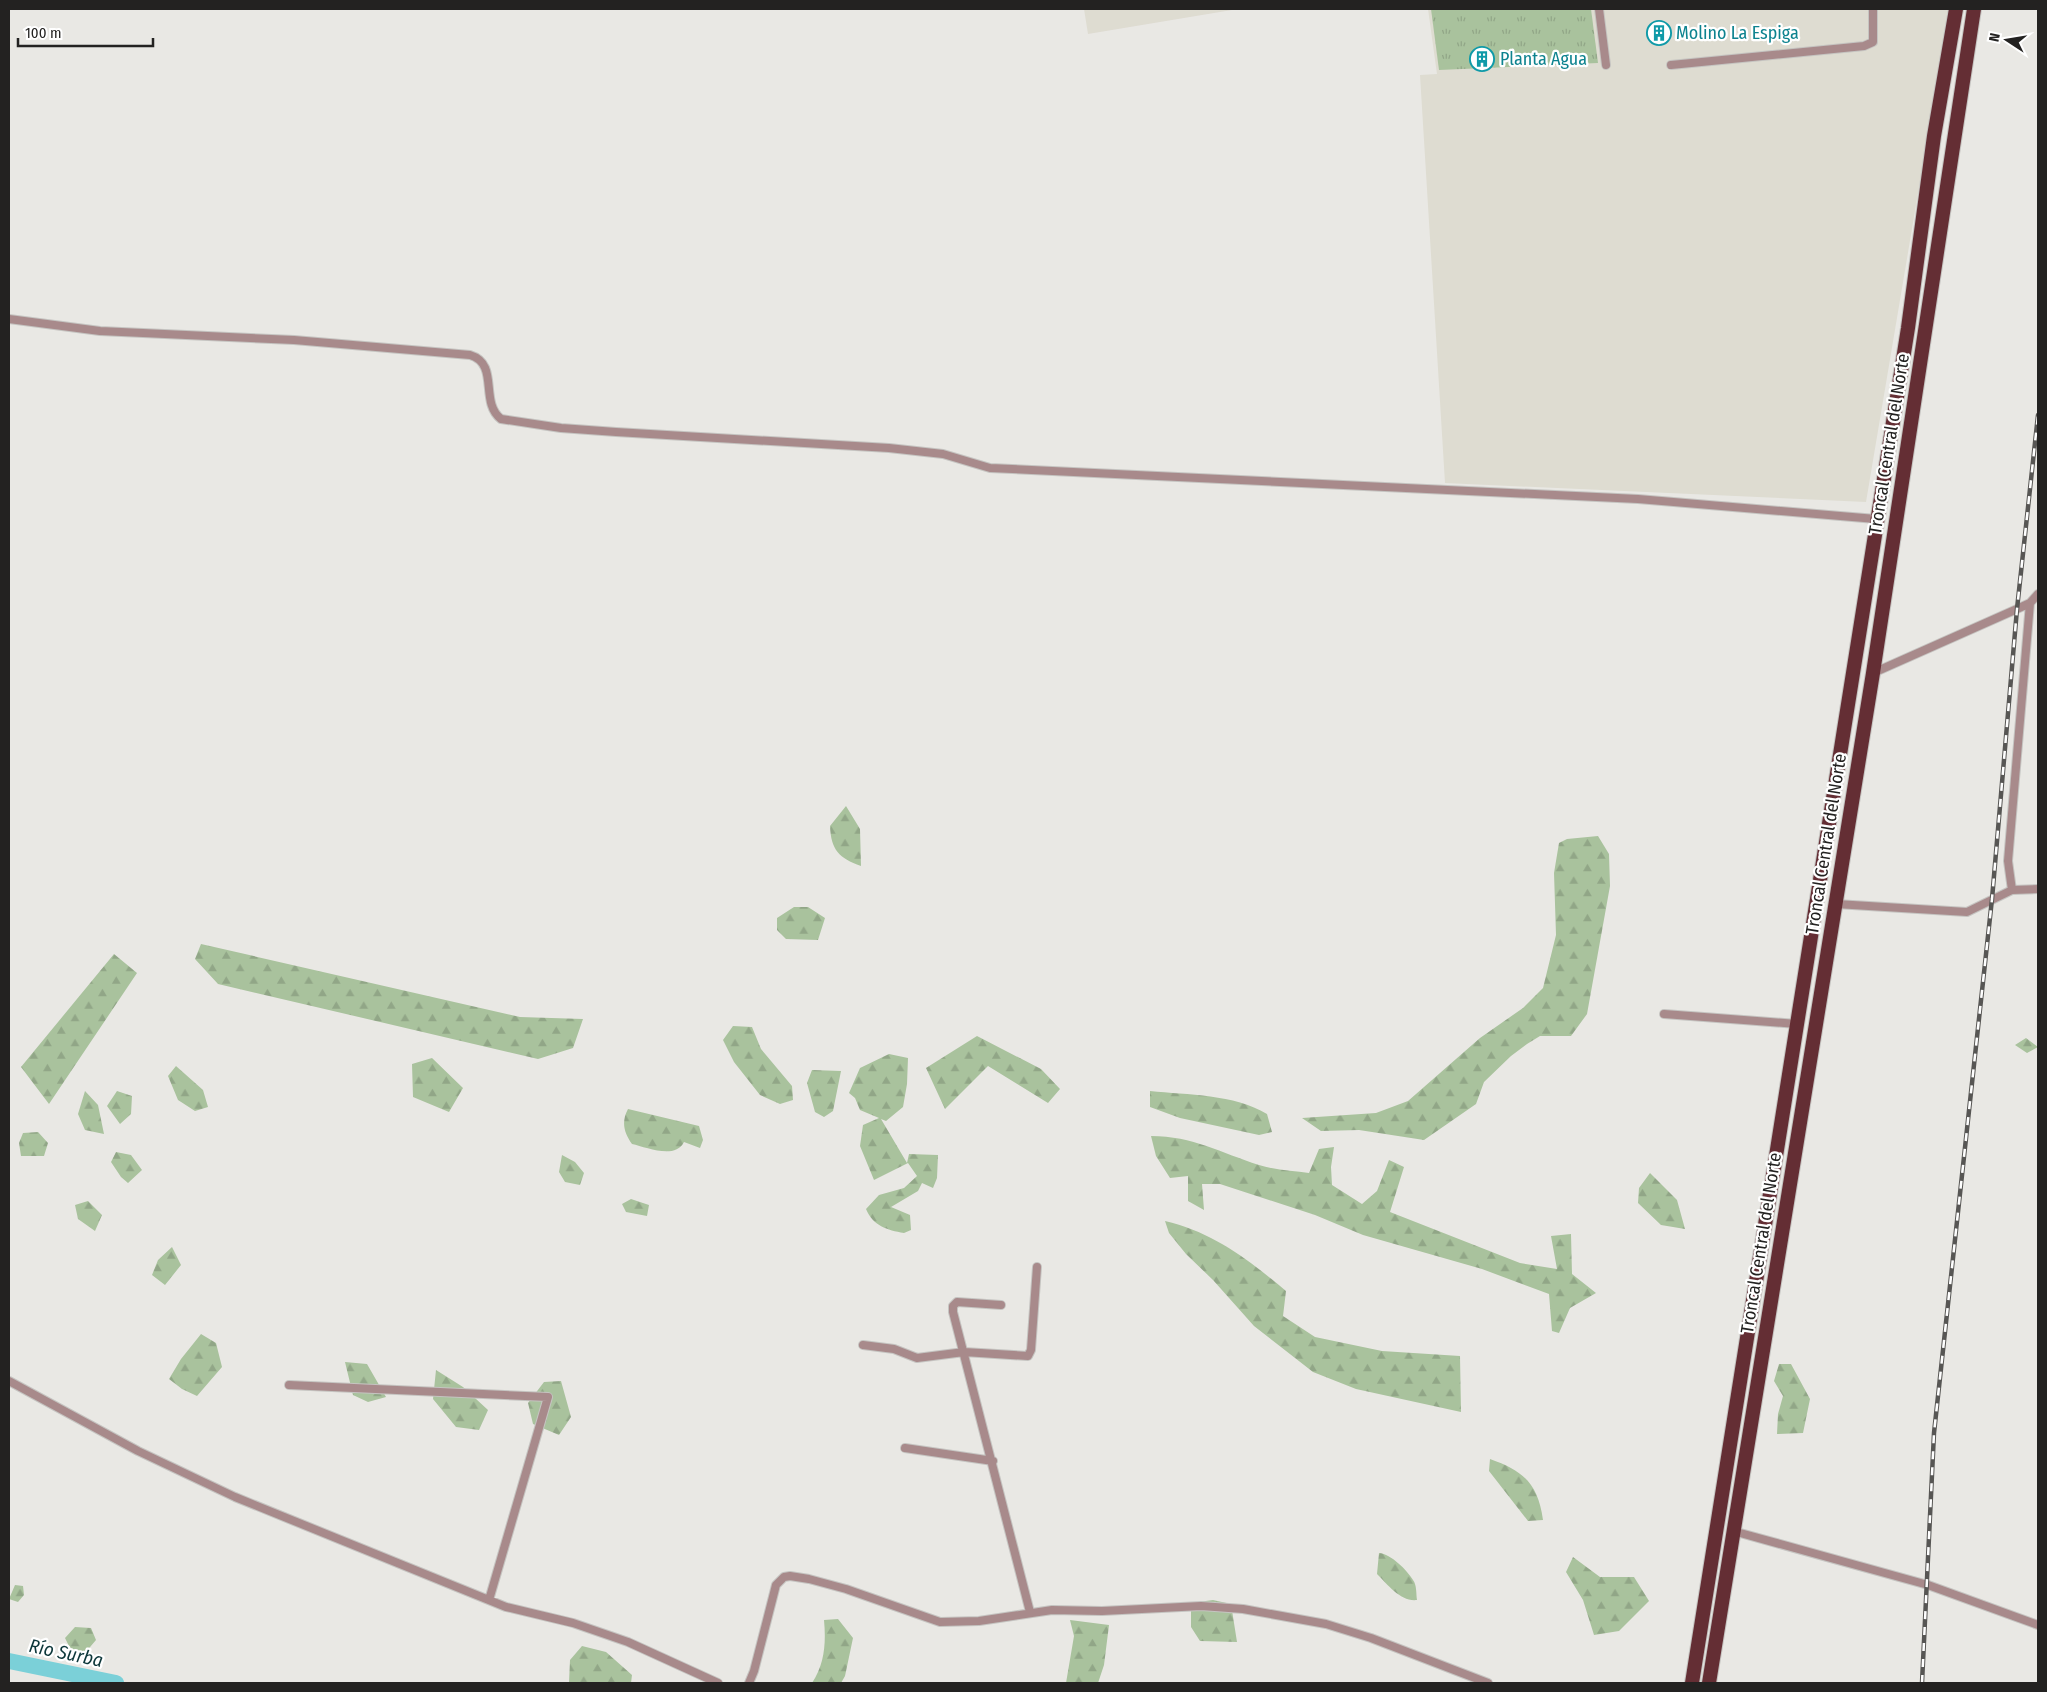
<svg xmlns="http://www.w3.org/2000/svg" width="2047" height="1692" font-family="'Fira Sans Condensed',sans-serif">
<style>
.built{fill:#dedcd1}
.grass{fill:url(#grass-tufts)}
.forest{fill:url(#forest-firs)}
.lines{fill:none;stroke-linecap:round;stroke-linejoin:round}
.river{stroke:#7bd0d8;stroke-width:16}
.minor-casing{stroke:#c5c4c1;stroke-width:10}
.trunk-casing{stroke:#c5c4c1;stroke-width:16}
.minor{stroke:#a88a8b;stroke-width:8}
.trunk{stroke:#642e34;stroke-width:14}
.rail-casing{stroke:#575654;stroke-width:4.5}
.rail{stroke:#fff;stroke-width:2.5;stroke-dasharray:8;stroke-linecap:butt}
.labels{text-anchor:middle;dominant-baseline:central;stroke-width:4.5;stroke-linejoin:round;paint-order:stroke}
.culture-label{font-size:18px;fill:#0d838f;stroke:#fff;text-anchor:start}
.street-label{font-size:18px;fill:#232221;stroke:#fff}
.water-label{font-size:19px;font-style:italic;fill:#0d373a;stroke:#fff}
</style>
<defs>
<pattern id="grass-tufts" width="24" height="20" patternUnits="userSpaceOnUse" patternTransform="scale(1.25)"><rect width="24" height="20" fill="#a9c29d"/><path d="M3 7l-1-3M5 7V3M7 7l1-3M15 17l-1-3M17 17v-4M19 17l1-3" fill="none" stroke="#91a687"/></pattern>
<pattern id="forest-firs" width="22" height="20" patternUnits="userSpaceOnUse" patternTransform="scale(1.25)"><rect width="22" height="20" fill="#a9c29d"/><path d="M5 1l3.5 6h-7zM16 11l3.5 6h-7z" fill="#91a687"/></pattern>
</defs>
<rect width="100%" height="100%" fill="#e9e8e4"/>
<path class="built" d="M1084,9H1238L1088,34Z
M1428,9H1949L1866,502L1445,483L1420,75L1437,74Z"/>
<path class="grass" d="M1431,9H1591L1598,63L1439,70Z"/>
<path class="forest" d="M846,806L860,829L861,866C839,858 831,850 830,826Z
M1598,836L1609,854L1610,886L1587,1014L1571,1036H1540L1527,1044L1511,1056L1484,1082L1476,1104L1424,1140L1359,1130L1321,1131L1302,1118L1376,1113L1408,1101L1480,1038L1523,1008L1543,988L1556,935L1554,873L1559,843L1567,839Z
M794,907H808L825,918L818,940L786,939L777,930V918Z
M201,944L520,1017L583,1019L573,1048L538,1059L218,984L195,959Z
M114,954L137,973L49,1104L21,1067Z
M733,1026L752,1027L761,1049L792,1086L793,1100L780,1104L760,1095L734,1062L723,1040Z
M977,1036L1041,1069L1060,1089L1048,1103L988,1066L945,1109L926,1068Z
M2026,1038L2038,1047L2027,1053L2015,1045Z
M889,1054L908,1058L907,1084L903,1107L886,1121L881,1119L907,1163L909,1154L938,1155L937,1178L933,1188L922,1183L918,1191L891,1207L910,1215L911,1230L904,1233C887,1230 873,1226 866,1209L879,1195L904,1188L917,1176L908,1163L874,1180L860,1146L863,1125L879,1118L860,1110L855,1098L849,1093L860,1068Z
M432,1058L463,1088L449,1112L413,1097L412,1064Z
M176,1066L203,1090L208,1107L195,1111L178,1100L168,1076Z
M812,1070L841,1071L833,1111L824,1117L815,1112L807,1083Z
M85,1091L98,1105L104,1134L85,1130L78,1114Z
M117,1091L132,1096L131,1114L120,1124L107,1106Z
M1150,1091C1188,1095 1234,1094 1267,1114L1272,1132L1259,1135L1180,1118L1150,1107Z
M628,1109L699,1126L703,1140L700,1148L684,1142C675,1160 646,1147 632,1144C624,1133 621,1122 628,1109Z
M38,1132L48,1143L44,1156H21L19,1143L23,1133Z
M1151,1136C1193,1136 1221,1153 1259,1165C1275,1170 1293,1171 1309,1173L1319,1149L1334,1147L1331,1167L1332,1185L1362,1204L1377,1191L1389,1160L1404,1167L1390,1212L1520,1263L1557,1269L1551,1236L1571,1234L1572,1274L1596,1293L1570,1308L1559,1333L1552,1331L1549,1294L1482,1269L1363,1235L1315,1215L1220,1184H1202L1204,1210L1188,1201V1176L1170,1178L1156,1156Z
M116,1152L131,1155L142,1170L128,1183L121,1177L111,1162Z
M562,1155L575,1162L584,1173L580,1185L565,1182L559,1172Z
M1650,1173L1677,1200L1685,1229L1661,1225L1638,1203L1639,1188Z
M631,1199L649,1205L647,1216L626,1212L622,1204Z
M88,1201L102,1215L95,1231L78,1219L75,1205Z
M1165,1221C1213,1232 1249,1260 1286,1291L1283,1316L1315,1337L1382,1351L1460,1356L1461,1412L1356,1389L1313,1372L1254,1326L1213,1280L1186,1254L1169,1233Z
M172,1247L181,1265L165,1285L152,1275L158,1260Z
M201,1334L216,1343L222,1367L197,1396L182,1389L169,1379L181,1359Z
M345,1362L367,1364L386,1397L368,1402L353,1395Z
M1779,1364H1791L1810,1399L1803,1433L1777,1434L1778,1414L1783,1396L1774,1381Z
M436,1370L463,1387L488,1410L479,1430L456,1427L433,1399Z
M561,1381L571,1417L559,1435L533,1424L528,1403L544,1382Z
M1490,1459C1524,1471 1538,1484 1543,1520L1528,1521L1489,1471Z
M1379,1553C1391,1554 1407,1570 1413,1580C1417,1585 1416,1594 1417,1600C1401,1602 1388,1585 1377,1574Z
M1573,1557L1600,1577H1634L1649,1601L1619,1631L1594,1635L1583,1600L1566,1572Z
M15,1585L23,1586L24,1595L18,1602L9,1599Z
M1213,1600L1231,1604L1237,1642L1200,1641L1191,1627V1603Z
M838,1619L853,1638L845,1676L841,1683H812C825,1664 826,1642 824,1620Z
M1070,1620L1109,1625L1104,1665L1098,1683H1066L1074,1636Z
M75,1627L91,1628L96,1640L85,1653L71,1650L65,1638Z
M582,1646L606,1652L632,1675L631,1683H569L570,1660Z"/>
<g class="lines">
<path class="river" d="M9,1661L116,1683"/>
<defs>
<path id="minor" d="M1599,9L1606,65
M1671,65L1864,46L1873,42V9
M9,319L100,331L294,340L470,355C500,364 479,402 501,419L561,428L616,432L889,448L943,454L990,468L1638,499L1876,519
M1873,673L2017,609L2030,603L2038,594
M2012,890L2008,861L2030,603
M1836,904L1967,912L2012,890L2038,889
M1664,1014L1797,1024
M1001,1305L957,1302L953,1306V1312L1030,1612
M863,1345L894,1349L917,1358L964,1352L1028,1356L1031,1350L1037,1267
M9,1381L138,1451L235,1497L506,1607L573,1623L628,1642L718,1683
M289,1385L548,1397L489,1600
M905,1448L993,1461
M1733,1531L1928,1585L2038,1625
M749,1683L754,1671L776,1585L784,1577L790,1576L809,1579L846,1589L940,1622L979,1621L1052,1610L1102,1611L1201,1606L1243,1609L1326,1624L1371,1638L1488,1683"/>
<path id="trunk" d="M1692,1683L1908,328L1934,136L1956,9
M1709,1683L1873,673L1974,9"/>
</defs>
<use href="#minor" class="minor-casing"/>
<use href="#trunk" class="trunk-casing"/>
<use href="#minor" class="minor"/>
<use href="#trunk" class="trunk"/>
<defs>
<path id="rail" d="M1922,1683L1934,1433L1992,899L2017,609L2038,415"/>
</defs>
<use href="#rail" class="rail-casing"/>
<use href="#rail" class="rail"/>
</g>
<defs>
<symbol id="building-ring" viewBox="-11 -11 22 22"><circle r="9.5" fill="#fff" stroke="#0f9aa8" stroke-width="1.5"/><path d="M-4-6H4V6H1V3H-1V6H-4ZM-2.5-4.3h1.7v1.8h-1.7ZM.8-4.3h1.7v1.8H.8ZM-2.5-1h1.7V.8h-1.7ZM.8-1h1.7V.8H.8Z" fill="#0f9aa8"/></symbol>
</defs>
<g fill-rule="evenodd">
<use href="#building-ring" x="1645" y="19" width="28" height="28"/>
<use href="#building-ring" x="1468" y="45" width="28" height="28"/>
</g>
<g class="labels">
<g class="culture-label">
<text x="1676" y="33">Molino La Espiga</text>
<text x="1500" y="59">Planta Agua</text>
</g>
<g class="street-label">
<text transform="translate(1889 444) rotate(-81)">Troncal Central del Norte</text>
<text transform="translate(1826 844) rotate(-81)">Troncal Central del Norte</text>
<text transform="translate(1761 1243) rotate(-81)">Troncal Central del Norte</text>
</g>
<g class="water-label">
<text transform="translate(66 1653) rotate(12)">Río Surba</text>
</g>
</g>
<rect width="2047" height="1692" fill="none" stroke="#232221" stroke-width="20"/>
<g transform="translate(2007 40) rotate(282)" stroke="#ffffff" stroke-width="4" paint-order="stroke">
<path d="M0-4L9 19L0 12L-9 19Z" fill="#232221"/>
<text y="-8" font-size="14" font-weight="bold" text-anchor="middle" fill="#232221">N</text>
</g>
<path d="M18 38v8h135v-8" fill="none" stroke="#232221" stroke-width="2.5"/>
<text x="25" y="38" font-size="15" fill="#232221" stroke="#ffffff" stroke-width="4" paint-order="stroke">100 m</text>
</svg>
